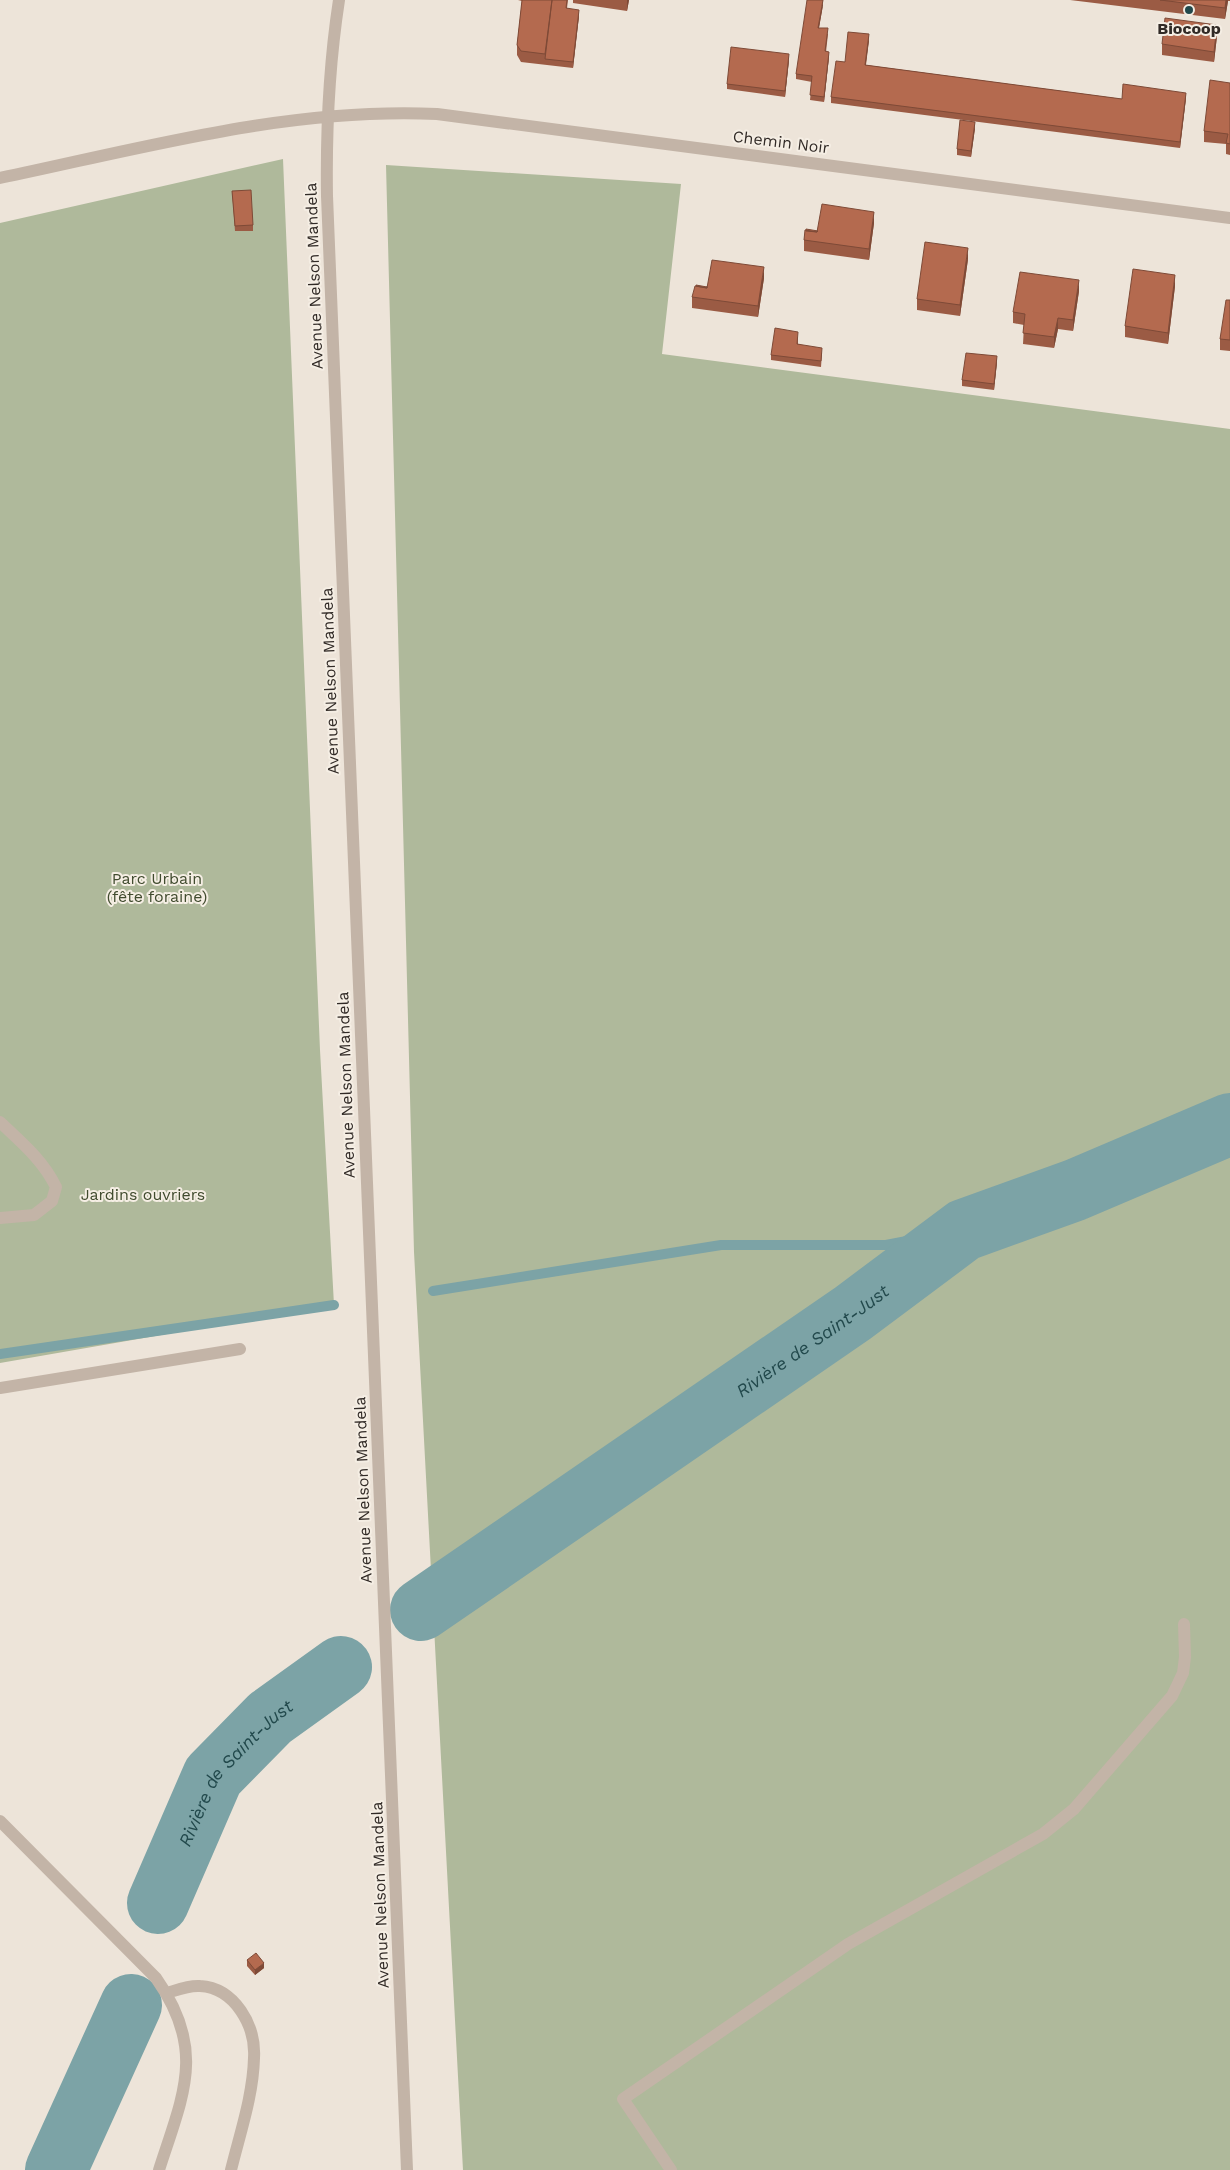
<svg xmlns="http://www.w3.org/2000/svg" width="1230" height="2170" font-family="'Work Sans',sans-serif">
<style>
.green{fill:#afb99b}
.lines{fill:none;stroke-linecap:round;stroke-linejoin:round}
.stream{stroke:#7ca3a6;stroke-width:10}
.river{stroke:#7ca3a6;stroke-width:62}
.minor{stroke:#c3b4a7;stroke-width:12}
.wall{fill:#9b5b44}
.shaded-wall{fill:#7e4a37}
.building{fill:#b46a4f;stroke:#7e4a37}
.poi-dot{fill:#22494c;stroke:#f5eee4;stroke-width:2}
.labels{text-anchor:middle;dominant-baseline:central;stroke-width:4;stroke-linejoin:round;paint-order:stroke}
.poi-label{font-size:16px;font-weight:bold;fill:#312a26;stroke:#f5eee4}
.street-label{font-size:16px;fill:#312a26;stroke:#f5eee4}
.park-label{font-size:16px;fill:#404b2e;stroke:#f5eee4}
.water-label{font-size:18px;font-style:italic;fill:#22494c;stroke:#f5eee4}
</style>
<rect width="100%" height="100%" fill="#ede4d9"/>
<path class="green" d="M283,159L320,1050L334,1305L0,1363V223Z
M386,165L681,184L662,354L1230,429V2170H463L414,1252Z"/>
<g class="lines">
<path class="stream" d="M433,1291L721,1245H886L964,1230
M0,1354L334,1305"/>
<g class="river">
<path id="s1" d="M421,1610L853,1313L964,1230L1075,1190L1230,1124"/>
<path id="s2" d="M158,1903L213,1776L270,1718L341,1667"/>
<path d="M56,2170L131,2005"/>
</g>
<path class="minor" d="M339,0C329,65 326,130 327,196L407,2170
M0,178C144,148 289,107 437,114L1230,218
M0,1122C21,1142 43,1160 56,1187L52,1201L34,1215L0,1218
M0,1388L240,1349
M0,1821L156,1978C207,2050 183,2095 159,2170
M167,1993C177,1990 189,1985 200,1986C235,1988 256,2026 254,2058C253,2096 240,2133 231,2170
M671,2170L623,2099L848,1944L1043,1834L1074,1809L1172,1696L1183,1673L1185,1657L1184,1624"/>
</g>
<path class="wall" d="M518,0H568L567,8L579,16L573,68L521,62L517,55V45L522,1Z
M573,0H629L627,11L573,3Z
M1070,0H1230V1H1228L1225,19Z
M823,5L819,28L828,34L826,52L829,57L824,102L810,100L812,82L796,79V74Z
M1217,36L1214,62L1162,55V44Z
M869,40L866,65L1122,99L1186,98L1180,148L831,103V97L845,62Z
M789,60L785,97L727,89V84Z
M1230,83V155L1226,154V144L1204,142V131Z
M975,128L971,157L957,155V149Z
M232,191L253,225V231H235Z
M874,223L869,260L804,251V240L806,231H818Z
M968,259L960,316L917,310V299Z
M764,278L758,317L692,308V297L707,286Z
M1175,286L1168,344L1125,337V326Z
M1079,291L1073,331L1058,329L1054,348L1023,344L1024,325L1013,323V312Z
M1230,300V351L1220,350V339Z
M798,337V344L822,353L821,367L771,360V355Z
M997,362L994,390L962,386V380Z
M247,1960L264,1968L255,1975L247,1966Z"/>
<path class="shaded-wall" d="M627,0H629L627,11Z
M823,0V5L818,33V28Z
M1226,0H1228V1L1225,19V8Z
M579,10V16L573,68V62Z
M1217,25V36L1214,62V52Z
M869,34V40L865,70V65Z
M829,52V57L824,102V97Z
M789,54V60L785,97V91Z
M1186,93V98L1180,148V142Z
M975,122V128L971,157V151Z
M874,212V223L869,260V249Z
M968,248V259L960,316V305Z
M764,267V278L758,317V306Z
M1175,275V286L1168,344V333Z
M1079,280V291L1073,331V320Z
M1058,318V329L1054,348V337Z
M997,356V362L994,390V384Z
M264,1963V1968L255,1975V1970Z"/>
<path class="building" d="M522,0H552L545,54L521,51L517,45Z
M552,0H567L566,8L579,10L573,62L545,59Z
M807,0H823L818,28H828L825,51L829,52L824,97L810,95L812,76L796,74Z
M1160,0H1226L1225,8Z
M1165,18L1217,25L1214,52L1162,44Z
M848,32L869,34L865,65L1122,99L1123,84L1186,93L1180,142L831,97L836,61L845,62Z
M731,47L789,54L785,91L727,84Z
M1210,80L1230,83V144L1226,143L1228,134L1204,131Z
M960,120L975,122L971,151L957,149Z
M251,190L253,225L235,226L232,191Z
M822,204L874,212L869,249L804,240L805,230L817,232Z
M806,229L818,231L817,232L806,231Z
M925,242L968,248L960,305L917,299Z
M712,260L764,267L758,306L692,297L695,286L707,288Z
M1133,269L1175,275L1168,333L1125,326Z
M1020,272L1079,280L1073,320L1058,318L1054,337L1023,333L1025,314L1013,312Z
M696,285L707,287V288L696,286Z
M1226,300H1230V340L1220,339Z
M775,328L798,332L797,344L822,348L821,361L771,355Z
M966,353L997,356L994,384L962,380Z
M256,1953L264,1963L255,1970L247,1960Z"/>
<circle class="poi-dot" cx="1189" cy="10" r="5"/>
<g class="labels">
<g class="poi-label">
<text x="1189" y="28">Biocoop</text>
</g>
<g class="street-label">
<text transform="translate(781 142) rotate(7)">Chemin Noir</text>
<text transform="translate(314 276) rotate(-92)">Avenue Nelson Mandela</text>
<text transform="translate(330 681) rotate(-92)">Avenue Nelson Mandela</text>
<text transform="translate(346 1085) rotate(-92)">Avenue Nelson Mandela</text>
<text transform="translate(363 1490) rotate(-92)">Avenue Nelson Mandela</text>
<text transform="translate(380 1895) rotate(-92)">Avenue Nelson Mandela</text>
</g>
<g class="park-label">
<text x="157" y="878">Parc Urbain<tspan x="157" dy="18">(fête foraine)</tspan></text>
<text x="143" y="1194">Jardins ouvriers</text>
</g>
<g class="water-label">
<text stroke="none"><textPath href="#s1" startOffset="475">Rivière de Saint-Just</textPath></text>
<text stroke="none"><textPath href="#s2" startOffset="154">Rivière de Saint-Just</textPath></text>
</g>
</g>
</svg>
